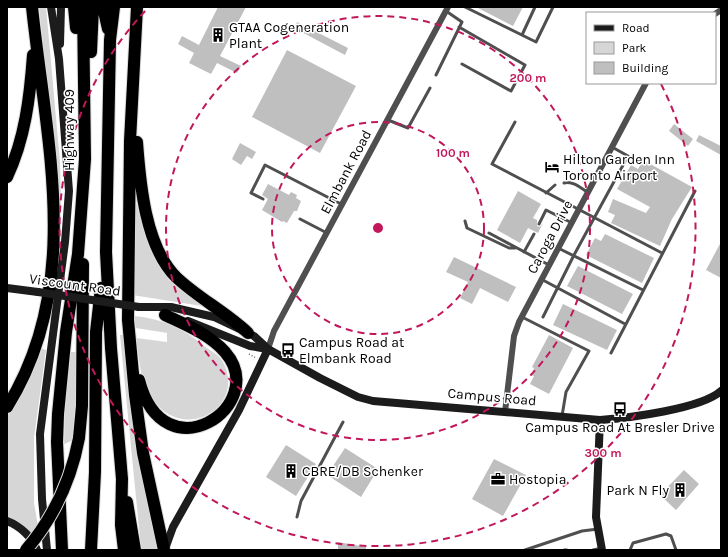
<svg xmlns="http://www.w3.org/2000/svg" width="728" height="557" font-family="Karla,sans-serif">
<style>
.green{fill:#d6d6d6}
.building{fill:#bfbfbf}
.lines{fill:none;stroke-linecap:round;stroke-linejoin:round}
.highway-casing{stroke:#dbdbdb;stroke-width:14}
.path{stroke:#717171;stroke-width:1.5;stroke-dasharray:1 2;stroke-linecap:butt}
.lane{stroke:#4f4f4f;stroke-width:3}
.street{stroke:#4f4f4f;stroke-width:6}
.secondary{stroke:#1c1c1c;stroke-width:8}
.highway{stroke:#000;stroke-width:12}
.highway-bridge-casing{stroke:#dbdbdb;stroke-width:14;stroke-linecap:butt}
.secondary-bridge{stroke:#1c1c1c;stroke-width:8}
.highway-bridge{stroke:#000;stroke-width:12}
.ring{fill:none;stroke:#c2185b;stroke-width:2;stroke-dasharray:7 5}
.labels{text-anchor:middle;dominant-baseline:central;stroke-width:3;stroke-linejoin:round;paint-order:stroke}
.poi-label{font-size:14px;fill:#000;stroke:#fff;text-anchor:start}
.street-label{font-size:14px;fill:#000;stroke:#fff}
.centre{fill:#c2185b;stroke:#fff;stroke-width:2}
.ring-label{font-size:12px;text-anchor:middle;font-weight:bold;fill:#c2185b;stroke:#fff;stroke-width:3;stroke-linejoin:round;paint-order:stroke}
</style>
<rect width="100%" height="100%" fill="#fff"/>
<path class="green" d="M39,7H46L60,162L61,205L58,204L53,136Z
M134,196L150,248L169,280L202,306L132,295Z
M134,316C162,319 181,327 203,345C210,351 218,353 223,362C247,406 183,446 151,397C140,381 139,356 136,338L167,342V333L136,328Z
M120,335H124L139,457L158,550H141V548Z
M41,348L46,350L34,438V503L38,526L31,535L7,518V417L27,381Z
M71,352H77V405L74,440L64,444L65,405Z"/>
<path class="building" d="M218,7H246L220,56L241,66L237,73L217,63L211,74L189,63L194,53L178,44L182,36L199,45Z
M476,7H523L513,26Z
M297,22L348,48L345,55L294,28Z
M287,50L356,86L320,153L252,117Z
M674,124L693,139L688,146L669,131Z
M699,135L721,146V155L696,141Z
M240,143L256,152L252,159L247,156L241,165L232,159Z
M643,160L692,187L672,219L660,246L611,223L615,215L608,212L613,199L646,213L650,207L617,189L631,165L638,169Z
M268,184L289,195L291,192L297,195L296,198L301,201L297,211H294L287,223L283,221L282,222L262,210L268,199L262,195Z
M518,191L541,204L533,218L537,220V226L540,227L543,223L538,233L528,228L520,243L497,230Z
M605,234L654,258L642,283L586,255L595,238L601,241Z
M721,242V278L706,270Z
M454,257L516,287L508,302L480,288L472,304L460,298L468,282L446,272Z
M578,266L633,294L622,314L567,286Z
M563,304L617,330L607,350L553,325Z
M549,335L573,348L549,394L530,384L534,376L531,375L534,368L532,367Z
M286,445L316,464L296,496L266,477Z
M345,448L378,469L361,497L327,475Z
M494,459L526,475L503,516L472,499Z
M684,470L699,484L676,510L660,495Z
M338,542L366,547V550H338Z"/>
<g class="lines">
<defs>
<path id="highway" d="M74,7L76,28
M103,7L108,29
M114,7L110,40L106,252L111,348L122,479L121,525L124,550
M137,7L130,141L128,320L135,395L143,453L164,550
M91,52L93,7
M137,142C140,183 145,246 176,277C198,298 226,312 248,333
M7,177C25,139 30,97 33,55
M139,380C164,477 271,405 225,352C209,334 186,325 165,315
M7,407C84,284 46,141 32,7
M79,438L82,406L83,264
M127,502L135,550
M62,550L57,442L58,414L66,332L78,254L85,159L83,7
M91,550L95,472L96,332L101,288"/>
</defs>
<use href="#highway" class="highway-casing"/>
<path class="path" d="M249,354L256,358"/>
<path class="lane" d="M465,7L536,42L553,7
M459,27L525,65L511,91L462,64
M522,35L535,7
M436,75L462,22L446,11
M388,120L408,128L430,88
M515,122L492,164L662,253
M564,183C573,181 580,187 587,192
M546,193L555,185
M263,199L251,193L265,165L343,205
M300,219L327,233
M465,221L467,228L509,248H515
M539,224L546,210L572,223
M489,233L549,265
M558,248L643,290
M524,252L534,234
M541,279L625,324
M522,317L589,351L566,392L562,416
M543,317L574,255L628,156L612,147
M611,353L695,191
M297,517L301,501L343,422
M525,550L582,531L598,529
M564,550H567
M593,550L602,548
M630,550L633,543L666,534L671,536L676,550"/>
<path class="street" d="M715,14L721,10
M268,349L274,331L448,7
M505,412L514,336L519,322L646,83"/>
<path class="secondary" d="M60,44L61,7
M7,288L38,292
M139,307H171L214,317L254,336L268,349L320,378L358,397L373,401L600,420C628,418 701,409 721,391
M188,321L250,346L267,349
M600,420L596,517L602,550
M7,521C20,526 32,537 37,550
M165,549L173,527L239,410L268,349
M47,550L42,499L40,434L65,242L69,191L59,59L51,7"/>
<use href="#highway" class="highway"/>
<defs>
<path id="highway-bridge" d="M26,550C54,517 71,481 79,438"/>
</defs>
<use href="#highway-bridge" class="highway-bridge-casing"/>
<path class="secondary-bridge" d="M38,292L139,307"/>
<use href="#highway-bridge" class="highway-bridge"/>
</g>
<g class="ring">
<circle cx="378" cy="228" r="106"/>
<circle cx="378" cy="228" r="212"/>
<path d="M661 84A318 318 0 1 1 149 7"/>
</g>
<defs>
<symbol id="building-bare" viewBox="-9 -9 18 18"><path d="M-4-6H4V6H1V3H-1V6H-4ZM-2.5-4.3h1.7v1.8h-1.7ZM.8-4.3h1.7v1.8H.8ZM-2.5-1h1.7V.8h-1.7ZM.8-1h1.7V.8H.8Z" fill="#000" stroke="#fff" stroke-width="2.5" paint-order="stroke"/></symbol>
<symbol id="hotel-bare" viewBox="-9 -9 18 18"><path d="M-6-4.5h1.5V1H6V5H4.5V3h-9V5H-6ZM-4 0a1.8 1.8 0 1 1 3.6 0ZM.5 0V-2.5h3Q6-2.5 6 0Z" fill="#000" stroke="#fff" stroke-width="2.5" paint-order="stroke"/></symbol>
<symbol id="bus-bare" viewBox="-9 -9 18 18"><path d="M-5-6H5V4H4V6H2V4H-2V6H-4V4H-5ZM-3.5-4V0h7V-4ZM-3.5 1.2v1.5H-2V1.2ZM2 1.2v1.5H3.5V1.2Z" fill="#000" stroke="#fff" stroke-width="2.5" paint-order="stroke"/></symbol>
<symbol id="office-bare" viewBox="-9 -9 18 18"><path d="M-6-3h4V-5.5h4V-3h4V5H-6ZM-1-4.5V-3h2v-1.5ZM-6 0V1H6V0Z" fill="#000" stroke="#fff" stroke-width="2.5" paint-order="stroke"/></symbol>
</defs>
<g fill-rule="evenodd">
<use href="#building-bare" x="208" y="25" width="20" height="20"/>
<use href="#hotel-bare" x="542" y="157" width="20" height="20"/>
<use href="#bus-bare" x="278" y="340" width="20" height="20"/>
<use href="#bus-bare" x="610" y="399" width="20" height="20"/>
<use href="#building-bare" x="281" y="461" width="20" height="20"/>
<use href="#office-bare" x="488" y="469" width="20" height="20"/>
<use href="#building-bare" x="670" y="480" width="20" height="20"/>
</g>
<g class="labels">
<g class="poi-label">
<text x="229" y="27">GTAA Cogeneration<tspan x="229" dy="16">Plant</tspan></text>
<text x="563" y="159">Hilton Garden Inn<tspan x="563" dy="16">Toronto Airport</tspan></text>
<text x="299" y="342">Campus Road at<tspan x="299" dy="16">Elmbank Road</tspan></text>
<text x="620" y="427" text-anchor="middle">Campus Road At Bresler Drive</text>
<text x="302" y="471">CBRE/DB Schenker</text>
<text x="509" y="479">Hostopia</text>
<text x="669" y="490" text-anchor="end">Park N Fly</text>
</g>
<g class="street-label">
<text transform="translate(69 130) rotate(-90)">Highway 409</text>
<text transform="translate(346 172) rotate(-62)">Elmbank Road</text>
<text transform="translate(550 237) rotate(-62)">Caroga Drive</text>
<text transform="translate(75 285) rotate(8)">Viscount Road</text>
<text transform="translate(492 397) rotate(5)">Campus Road</text>
</g>
</g>
<circle cx="378" cy="228" r="6" class="centre"/>
<g class="ring-label">
<text x="528" y="82">200 m</text>
<text x="453" y="157">100 m</text>
<text x="603" y="457">300 m</text>
</g>
<rect width="728" height="557" fill="none" stroke="#000000" stroke-width="16"/>
<rect x="586" y="12" width="130" height="72" fill="#ffffff" stroke="#999999"/>
<rect x="594" y="25" width="20" height="6" fill="#1c1c1c" stroke="#999999"/>
<text x="622" y="32" font-size="12" fill="#000000">Road</text>
<rect x="594" y="42" width="20" height="12" fill="#d6d6d6" stroke="#999999"/>
<text x="622" y="52" font-size="12" fill="#000000">Park</text>
<rect x="594" y="62" width="20" height="12" fill="#bfbfbf" stroke="#999999"/>
<text x="622" y="72" font-size="12" fill="#000000">Building</text>
</svg>
